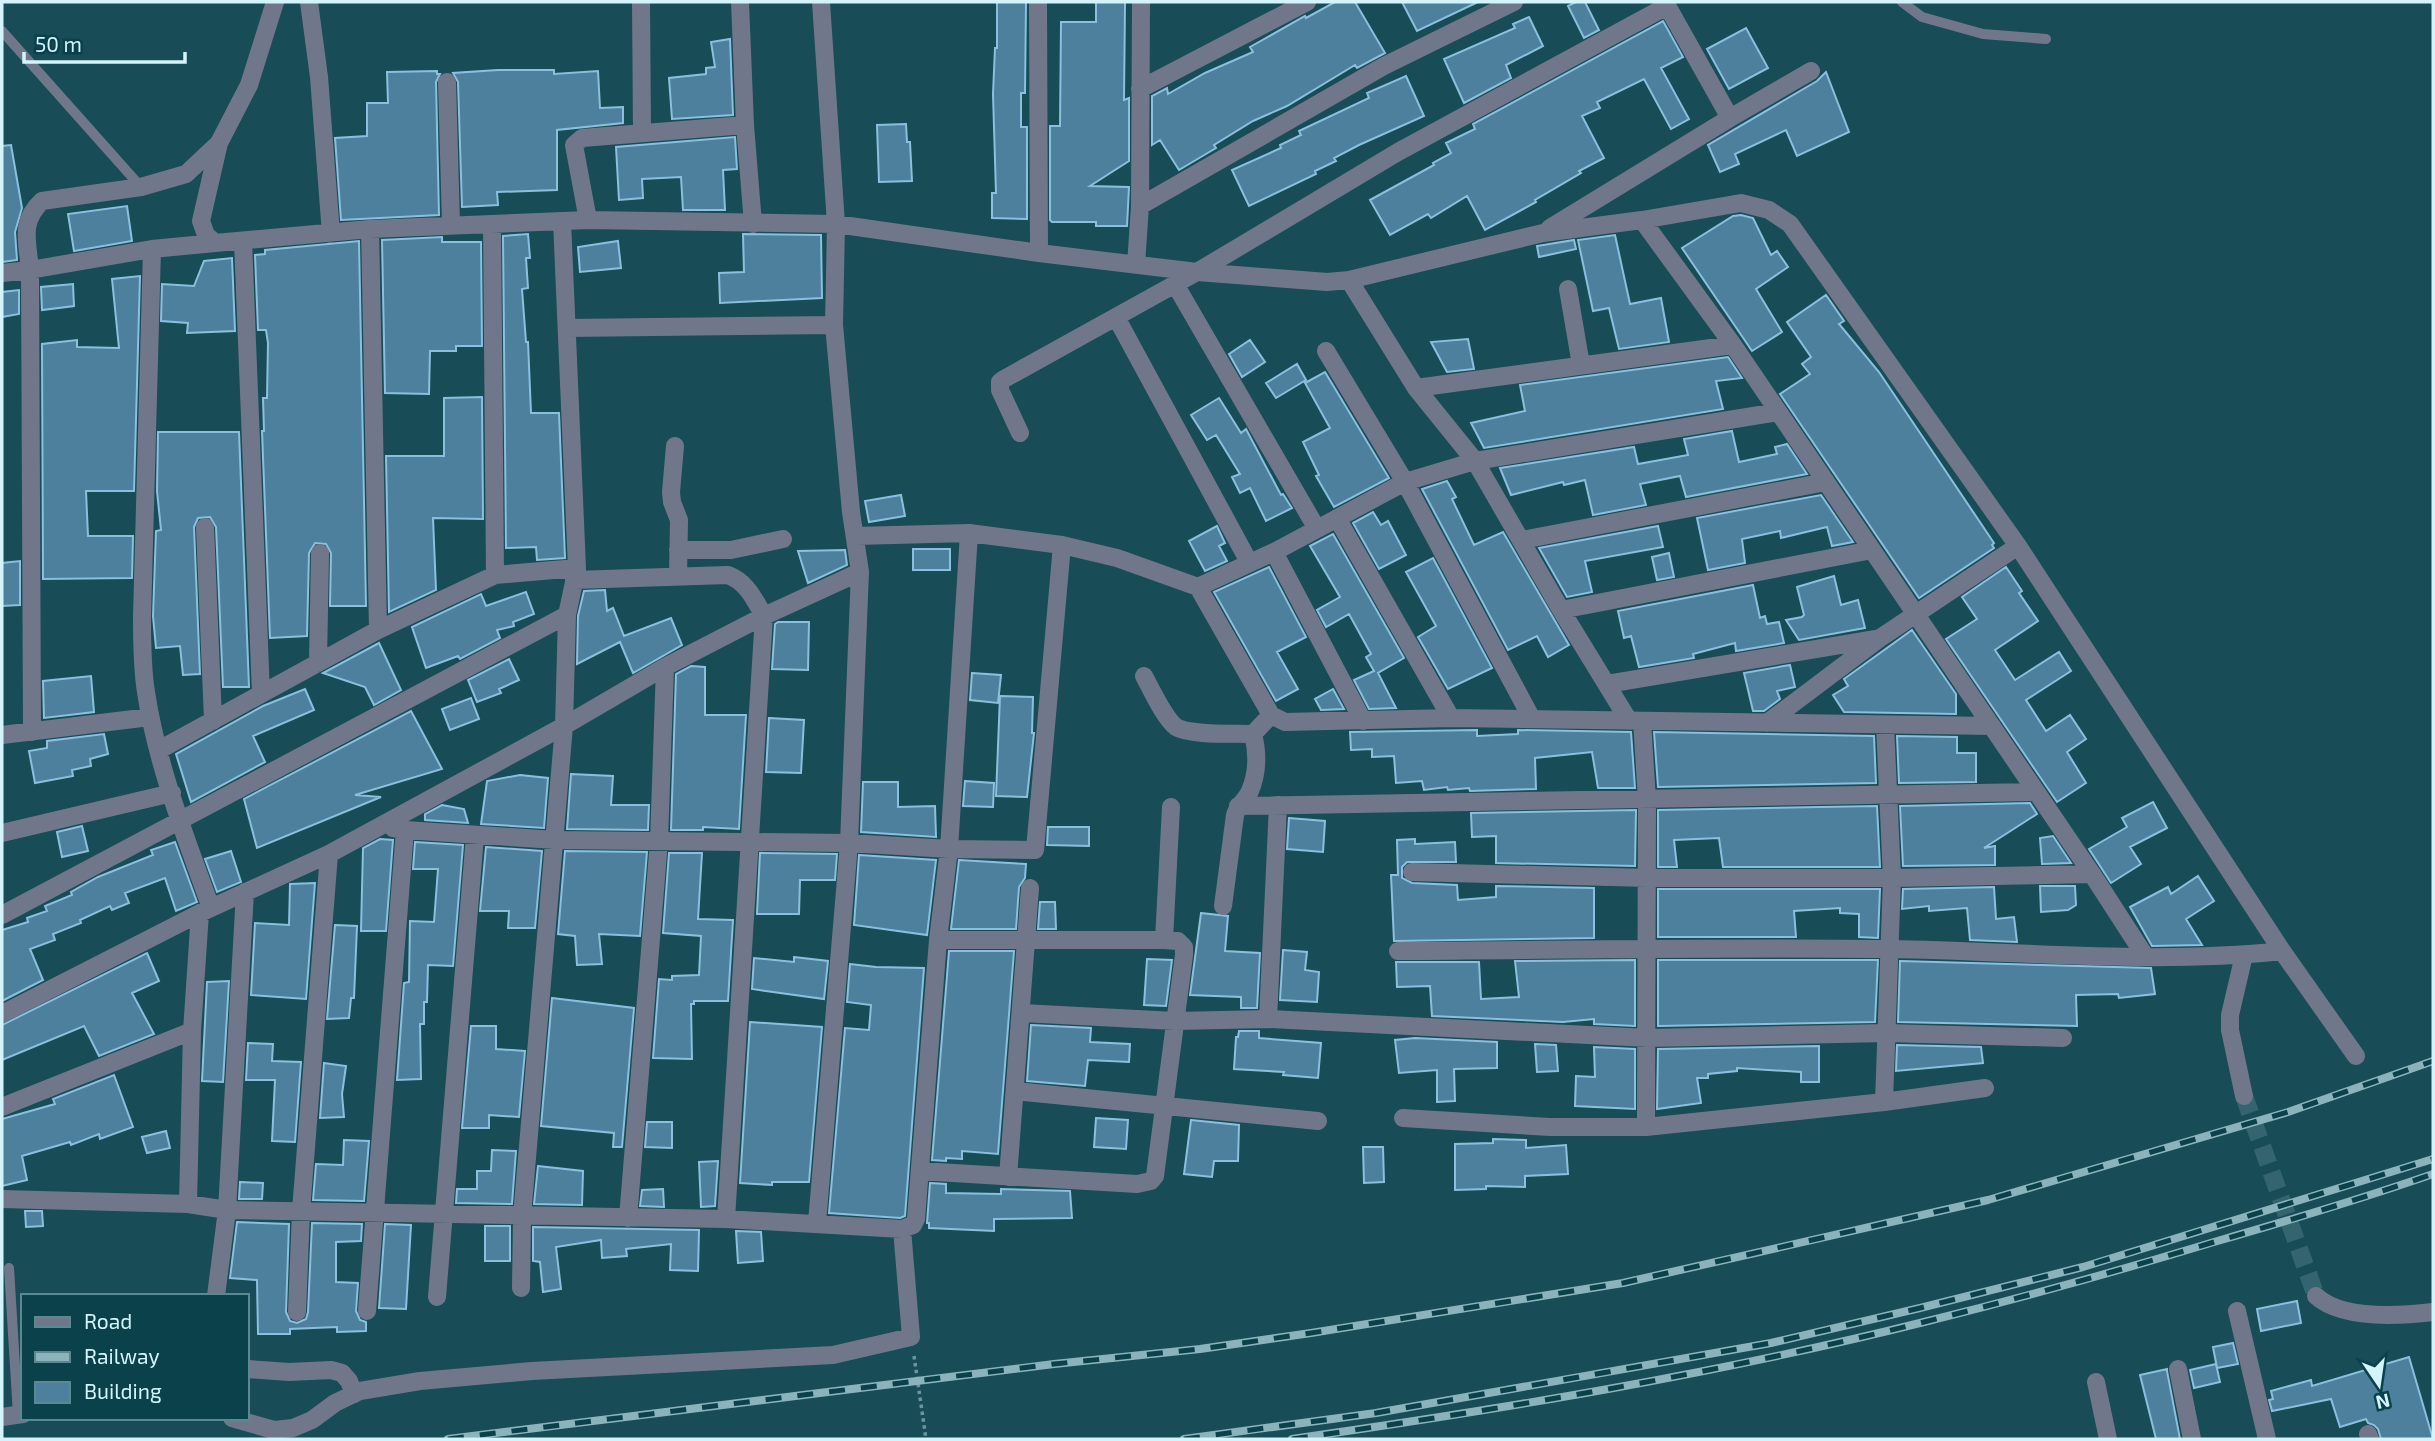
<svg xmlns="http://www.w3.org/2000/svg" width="2435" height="1441" font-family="'Exo 2',sans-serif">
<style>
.building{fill:#4c809c;stroke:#8ac0de;stroke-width:2}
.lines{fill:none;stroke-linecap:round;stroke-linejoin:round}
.street-tunnel{stroke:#34656f;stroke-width:18;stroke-dasharray:18 9;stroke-linecap:butt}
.path{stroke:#6b969f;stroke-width:3.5;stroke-dasharray:3.5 3.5;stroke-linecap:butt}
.lane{stroke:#71778b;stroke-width:10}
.street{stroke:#71778b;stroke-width:18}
.rail-casing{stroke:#8bb3bb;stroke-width:8}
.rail{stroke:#0a414b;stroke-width:5;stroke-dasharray:16;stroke-linecap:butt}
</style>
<rect width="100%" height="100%" fill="#184c56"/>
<path class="building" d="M997,2H1026L1025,93H1021V127H1027V219L992,218V193H996L993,94L995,48H997Z
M1096,2H1125L1124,100L1129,98V161L1090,186L1129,187L1127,226H1096V222H1052L1050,220V126H1060L1061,22H1096Z
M1335,2H1355L1385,53L1357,68L1355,65L1287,106L1253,121L1214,145L1216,148L1179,170L1160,140L1152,145V96L1167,88L1168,94L1205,73L1253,52L1250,47L1305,16L1306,18Z
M1402,2H1478L1417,31Z
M1576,2H1585L1599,30L1584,38L1568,6Z
M1529,17L1543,46L1506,65L1511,78L1464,103L1444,59L1515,28L1513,24Z
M1663,21L1683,57L1661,68L1689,119L1671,129L1644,79L1597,102L1600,108L1582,116L1604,158L1579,171L1581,173L1535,200L1536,202L1485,230L1467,196L1431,218L1428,214L1390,235L1370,200L1434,165L1433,163L1451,153L1446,143L1475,129L1473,124Z
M1746,28L1768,68L1729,89L1707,49Z
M730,39L733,115L672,119L669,78L706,74V68L715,67L711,42Z
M498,70H554V74L598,71L600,108L623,107V123L557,130V190L497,192L498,205L462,207L458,82L453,73Z
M437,71V74H440L436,82L439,215L341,220L335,138L367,136V103H388L387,72Z
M1826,72L1849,132L1797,156L1786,130L1735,154L1739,164L1720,172L1708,145L1817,81Z
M1406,76L1424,116L1359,145L1334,158L1336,161L1315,171L1316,174L1249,206L1232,170L1281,148L1280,145L1301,135L1299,131L1369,98L1367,93Z
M906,124L907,142H910L912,181L879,182L877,125Z
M735,137L737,169L723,170L725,210H683L681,177L642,179L643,198L619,200L616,147Z
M11,145L22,208L15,232L17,260L2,262V146Z
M127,206L132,241L74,251L68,214Z
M1741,215L1753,218L1771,255L1777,251L1788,267L1756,289L1782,332L1752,351L1682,248L1733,216Z
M528,234L530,258H526L528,288L522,289L526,342H528L531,413H559L565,558L537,560L536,547L506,548L503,236Z
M743,234L821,235L822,298L720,303L719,273L744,272Z
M1615,235L1630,304L1661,298L1669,342L1619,349L1609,308L1593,311L1578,240Z
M442,237V242H481L482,346H456V351H430L429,394L385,393L382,240Z
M1574,240L1576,249L1539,257L1537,246Z
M359,241L366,606H330L331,553L326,544L315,543L309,553L307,636L270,638L262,431H264L263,398H267L268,343L266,330H258L255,255L265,254V250Z
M618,241L621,268L580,272L578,247Z
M232,258L235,331L187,333L188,323L161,321L162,284L194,286L204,261Z
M140,276L134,491H86L88,536H133L132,578L43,579L42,344L77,340V347L119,348L112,279Z
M73,284L74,306L42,310L41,287Z
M19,290V314L2,317V292Z
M1826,295L1844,321L1839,324L1879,372L1994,543L1992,545L1994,548L1919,598L1780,394L1810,374L1802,364L1811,357L1787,322Z
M1468,339L1474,369L1447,372L1431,342Z
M1250,340L1265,362L1242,377L1229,354Z
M1728,357L1742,378L1716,381L1723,409L1484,448L1471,423L1525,411L1520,385Z
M1297,364L1306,380L1276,398L1266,383Z
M1325,372L1389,478L1334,507L1316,476L1319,475L1303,442L1330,428L1305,383Z
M482,397L483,519L433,518L436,590L389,612L386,456H444V398Z
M1219,398L1241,433L1246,429L1281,495L1283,494L1292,508L1266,521L1250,488L1240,493L1232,477L1240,474L1216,435L1207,440L1191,415Z
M1732,431L1739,462L1777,454L1775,447L1787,444L1807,474L1686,497L1680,476L1640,484L1646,505L1593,515L1585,480L1564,485L1563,482L1511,495L1500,468L1634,447L1638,464L1688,455L1684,439Z
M158,432H239L249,687H223L216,527L210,517L198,518L194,527L200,674L183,675L180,646L156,648L153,616L156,531L161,530L157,491Z
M1447,481L1456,497L1452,499L1474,545L1503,532L1569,645L1548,657L1537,636L1508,650L1422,489Z
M901,495L905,516L869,522L865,501Z
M1821,495L1853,542L1832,546L1827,527L1781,538L1780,531L1742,539L1745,563L1708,570L1697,518Z
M1373,512L1381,525L1388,521L1406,555L1379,569L1353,523Z
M1217,526L1225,543L1219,546L1227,561L1205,571L1189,541Z
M1658,526L1663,547L1585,561L1592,592L1567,597L1539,548Z
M1333,534L1404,658L1378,673L1396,708L1369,709L1354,680L1374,671L1366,657L1371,654L1349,614L1326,627L1317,610L1340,597L1310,546Z
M913,549H950V570H913Z
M845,550L847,565L808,583L798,551Z
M1669,553L1674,577L1657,580L1652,557Z
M1433,558L1492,668L1448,689L1418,637L1436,626L1406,572Z
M20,561V605L2,606V563Z
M1269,567L1306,637L1277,652L1298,689L1276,701L1214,592Z
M2006,567L2022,591L2019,593L2038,621L1995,650L2015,680L2059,652L2071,671L2026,700L2046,731L2070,715L2086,739L2067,752L2086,783L2057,802L1946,639L1977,619L1962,597Z
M1834,576L1841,605L1858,600L1865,628L1799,640L1786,620L1802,617L1804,615L1797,587Z
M1753,585L1760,618L1765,616L1767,624L1779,622L1784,643L1736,651L1735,643L1693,654L1694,658L1639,667L1631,636L1624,638L1618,611Z
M605,590L607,611L613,608L624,636L671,618L682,645L633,673L620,642L577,664L578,616L584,591Z
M526,592L534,614L513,622L514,626L497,630L500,638L460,659L458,656L426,668L412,627L481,594L486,606Z
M778,622H809L808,670L772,669L775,624Z
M1912,630L1956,694V714L1844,712L1833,695L1848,686L1844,679Z
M379,643L401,690L374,705L365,687L323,673Z
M509,659L519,680L499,689L501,693L477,702L468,680Z
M1790,665L1795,687L1777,691L1780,699L1764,711H1753L1744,673Z
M691,666L705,667V715H746L739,829L703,827V830H671L676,674Z
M972,673L1001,675L998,703L970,700Z
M91,676L94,712L44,718L43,681Z
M305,689L314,710L253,736L265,762L191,802L176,754L263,706Z
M1333,689L1344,709L1321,710L1315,699Z
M1000,696L1033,697L1032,733H1034L1027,797L996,796Z
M471,698L479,719L450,730L442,709Z
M411,711L442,769L355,795L381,797L257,848L244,799Z
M769,718L804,720L801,773L766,772Z
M1477,730V736L1518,734V730L1631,732L1635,788H1598L1592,752L1535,758L1536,789L1470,791L1469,788L1448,790L1447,787L1424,790L1422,781L1396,783L1394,756L1372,757V749L1351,750L1350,732Z
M1654,732L1874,736L1876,783L1658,787Z
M104,734L108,754L90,759L91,766L72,770L73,776L35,783L29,751L47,748V741Z
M1897,736L1957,737V753H1976V782L1899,783Z
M571,774L613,776L611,805H649L648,830L567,829Z
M520,775L548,778L544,828L481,824L487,781Z
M965,781L994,783L993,807L963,806Z
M863,782H898V807L935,806L936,837L861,832Z
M2153,802L2167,828L2130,847L2141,864L2111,883L2089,849L2127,827L2122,818Z
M2030,803L2037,814L1984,848L1995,846V865L1903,866L1900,806Z
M442,805L464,809L468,823L425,820V814Z
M1877,806L1880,867H1723L1719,838L1674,840L1677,867H1658V810Z
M1636,810L1635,866L1496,863V836L1472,837L1471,813Z
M1289,818L1325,821L1323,852L1287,849Z
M82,826L88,851L62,857L57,832Z
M1048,827H1089V846L1047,845Z
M2053,836L2071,863L2042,864L2040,838Z
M380,839L393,840L386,931H361L363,848Z
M1415,839V844L1455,842L1456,862H1407L1402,867V878L1412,883L1457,885L1458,900L1496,897V886L1594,888V938L1394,941L1391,875H1398L1397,840Z
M175,842L197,902L176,911L165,878L125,893L129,903L112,910L110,906L80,920L81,923L53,934L55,940L30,949L43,980L2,1001V930L28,922L27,918L47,911L45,906L72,895L71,892L98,877L153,855L151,850Z
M415,842L463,845L453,966L428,965L427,1002H424V1024H420L421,1079L397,1080L404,983L409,982L410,921L434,922L438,869H413Z
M486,847L542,851L535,928H508L509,911H480Z
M231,851L241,882L217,892L205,859Z
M565,851L647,852L640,936L599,934L602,964L577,965L575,936L558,934Z
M669,853H702L698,919L733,920L728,1001H694V1004H691L692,1059L653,1058L659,979L672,980V976L699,975L701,936L663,933Z
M760,853L837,854L835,880H800L799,914H757Z
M859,855L936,860L927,935L854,925Z
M959,860L1026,864L1025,878L1019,887L1016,929H951Z
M2198,876L2214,901L2186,919L2202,945L2152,946L2130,907L2168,887L2171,894Z
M315,883L306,999L251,995L255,923L289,925L290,884Z
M2040,886H2075L2076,905L2068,910L2041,912Z
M1994,887L1996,919L2014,917L2017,942L1970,940L1967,908L1929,911V906L1902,909L1903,889Z
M1658,889H1880L1878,938L1859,937V914L1840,913V908L1794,911L1796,937H1658Z
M1040,902H1055L1056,929H1038Z
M1201,913L1228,916L1225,951L1260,953L1257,1008H1241V997L1190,995Z
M335,925L357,926L354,998H351L349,1018L327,1019Z
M1283,950L1307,952L1305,970L1319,972L1317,1002L1280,1000Z
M949,951H1014L998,1154L962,1151V1159L946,1158V1161L932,1160Z
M147,953L159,981L132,993L154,1034L99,1056L84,1026L2,1060V1025Z
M794,957L828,961L824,999L752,989L754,958L794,962Z
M1147,959L1172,960L1166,1006L1144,1005Z
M1635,960V1026L1594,1024V1019L1563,1022L1432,1016L1430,986L1397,987L1396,962H1479L1481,999L1519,997L1515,961Z
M1658,960H1878L1875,1022L1658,1026Z
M1900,961L2151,968L2155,994L2119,998L2118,994L2076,995L2077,1026L1898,1022Z
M850,964L876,967L924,968L905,1216L900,1218L829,1213L845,1028L869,1030L871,1005L847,1002Z
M229,981L223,1082L202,1081L207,982Z
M552,998L634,1008L622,1147H613L614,1133L541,1126Z
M750,1022L822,1027L809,1182H772V1185L740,1183Z
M1031,1025L1091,1028L1090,1042L1130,1044L1129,1062L1088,1060L1085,1086L1027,1081Z
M471,1026H496V1049L525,1051L519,1117L489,1115V1128H462Z
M1239,1031H1259V1038L1321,1043L1318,1078L1283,1075L1284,1072L1234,1069L1236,1037H1238Z
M1415,1038L1497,1042V1068L1454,1069L1455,1101L1437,1102V1070L1399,1073L1395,1040Z
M248,1043L273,1044L272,1061L301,1062L295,1142L272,1141L275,1080H246Z
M1535,1044L1556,1045L1558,1071L1537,1072Z
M1897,1045L1981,1047L1983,1063L1896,1071Z
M1819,1046V1082H1801V1072L1737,1068V1071L1708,1074V1078H1697L1701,1103L1657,1109L1658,1049Z
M1594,1047L1635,1049V1109L1575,1106L1576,1076L1595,1077Z
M324,1063L346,1066L342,1094L344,1117L320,1118Z
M114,1075L133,1127L100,1139L99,1134L71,1145L70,1142L22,1156L27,1180L2,1186V1119L55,1104L53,1099Z
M1096,1118L1128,1120L1126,1149L1094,1147Z
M1191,1120L1239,1125L1238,1161H1214L1212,1177L1184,1174Z
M647,1122H672V1148L645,1147Z
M166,1131L170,1148L147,1153L142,1137Z
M1493,1139L1526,1140V1148L1566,1145L1568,1174L1525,1176V1187L1486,1186V1189L1455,1190V1144L1493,1143Z
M344,1140L369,1141L364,1201L313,1200L316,1164L343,1165Z
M1363,1147H1383L1384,1182L1364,1183Z
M492,1150L516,1151L512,1204L456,1203L457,1189H477V1171H491Z
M718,1161L715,1206L701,1207L699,1162Z
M538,1166L583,1171L582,1205L534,1204Z
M240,1182L263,1183L262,1199H239Z
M930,1183L946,1184V1193L1001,1194V1189L1070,1191L1072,1218L994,1219V1231L929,1228V1223H927Z
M663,1189L664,1207L640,1206L642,1190Z
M25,1211H42L43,1226L26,1227Z
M237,1222L289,1224L286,1312L290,1321L297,1323L306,1319L308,1312L312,1223L362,1224L361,1241L336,1242V1282L358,1283L356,1311L360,1320L366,1322V1331L337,1332V1327L290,1329V1334H258L257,1280L230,1278Z
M385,1224L411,1225L406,1309L379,1308Z
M485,1226H510V1261H485Z
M533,1227L699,1230L698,1271L670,1270L671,1244L626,1249L627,1256L602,1258L601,1240L556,1247L561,1289L543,1292L540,1262L533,1261Z
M736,1231L761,1232L763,1261L738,1263Z
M2297,1301L2301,1323L2261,1331L2257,1309Z
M2233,1343L2238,1364L2217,1368L2213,1347Z
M2409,1357L2433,1439H2381L2378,1429L2374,1425L2368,1423L2366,1419L2340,1427L2331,1399L2272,1411L2269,1400L2273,1399L2271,1391L2311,1380L2312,1386Z
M2216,1364L2220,1382L2194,1388L2190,1370Z
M2167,1369V1371L2180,1439H2156L2140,1375Z"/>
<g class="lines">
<path class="street-tunnel" d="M2244,1096L2316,1296"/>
<path class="path" d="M914,1356L926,1439"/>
<path class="lane" d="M1902,2L1922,17L1983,34L2046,39
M2,31L141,187
M9,1268L18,1415"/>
<path class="street" d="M275,2L249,85L219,143L201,221L206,235L215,243L370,229L588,220L836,224L1039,253L1197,272L1327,282L1349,280L1543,233L1642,220L1741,203L1769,210L1790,224L2018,546L2282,951L2356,1056
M309,2L319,77L331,234
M641,2L642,133
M740,2L745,125
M1038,2L1039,253
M1665,2L1730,118
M447,82L451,225
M1140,89L1307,2
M1140,206L1384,66L1514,2
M588,220L574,145L582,138L745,125L753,224
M1642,220L1733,345L2092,874L2145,956
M492,224L495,575
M1550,228L1730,118L1811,71
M370,229L378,630
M243,241L261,694
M152,249L142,617C142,642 142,668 146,692C157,766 186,838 211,908
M1136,265L1140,206L1141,2
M2,273L30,270L152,249L215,243
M1349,280L1416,388L1475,461L1561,610L1629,721
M1175,284L1317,529
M1568,289L1581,365
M1116,317L1249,562
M567,328L834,325
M1326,351L1405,482L1532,719
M1416,388L1733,345
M1020,433L1000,390V382L1004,379L1197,272L1398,152L1667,6
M675,446L671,492L672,502L679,520L678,577
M1337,518L1451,718
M205,527L213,721
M856,536L969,533L1062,545L1117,558L1198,587L1274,552L1405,482L1475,461L1778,412
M1522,540L1826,482
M678,550H731L783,539
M1274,552L1363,721
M574,580L728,575C747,582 754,599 764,616L726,1219
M1198,587L1271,715L1253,734C1258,754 1258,772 1250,791C1246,800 1238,805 1235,815L1223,906
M1561,610L1872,550
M318,663L320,553
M1144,676C1151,689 1165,719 1176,727C1191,736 1235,733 1253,734
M1607,684L1876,639
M1271,715L1285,722L1451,718L1992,726
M1642,721L1647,800L1646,1127
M1767,723L1880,638L2018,546
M32,732L30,270C28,243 19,222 42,201L141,187L186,174L219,143
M2,735L150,717
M159,750L378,630L495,575L577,568
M1238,806L2036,792
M405,830L555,840L849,843L949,849L1035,850L1062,545
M2,833L172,793
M1412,872L1648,878H1892L2092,874
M2,915L567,615
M1164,940L1171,807
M1398,951C1562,950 1726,947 1890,949C2020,951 2152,965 2282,951
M2244,955L2230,1015V1030L2244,1096
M1022,1013L1175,1021L1268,1019L1648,1038L1887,1033L2063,1038
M2,1014L200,913L329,854L564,726L665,667L764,616L860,572
M1268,1019L1278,805
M1015,1091L1318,1121
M1884,1102L1892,878L1885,725
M2,1107L192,1031
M1403,1118L1550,1127H1646L1884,1102L1985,1088
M920,1171L1137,1184L1151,1181L1155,1176L1184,955V947L1178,941L1164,940H938
M1008,1177L1030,888
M2,1199L188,1204L227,1210L726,1219L902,1229L913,1225L916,1219L938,940L949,849L969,533
M188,1204L192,1031L200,913
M628,1218L659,841L665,667
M817,1223L849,843L860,572L851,512L834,325L836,224L821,2
M521,1288L522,1216L564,726L567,615L577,568L562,221
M216,1296L227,1210L245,892
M2316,1296C2342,1320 2399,1316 2433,1312
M437,1297L475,836
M367,1311L405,830L393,828
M2237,1311L2267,1439
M297,1312L301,1211L329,854
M247,1369L289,1372L331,1370L342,1373L349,1381L354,1394
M2178,1369L2192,1439
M2096,1382L2108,1439
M2,1417L23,1414
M232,1418L274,1430L293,1428L312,1420L335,1403L360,1391L420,1381L532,1371L833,1355L911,1337L902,1229
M2368,1434L2370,1439"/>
<defs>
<path id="rail" d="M448,1439L1054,1364L1200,1349L1311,1333L1623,1283L1988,1200L2288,1112L2433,1061
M1184,1439L1376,1413L1771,1343L1920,1308L2083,1267L2433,1159
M1292,1439C1503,1409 1717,1374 1924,1322C2021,1298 2118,1271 2214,1242C2287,1221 2361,1199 2433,1174"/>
</defs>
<use href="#rail" class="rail-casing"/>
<use href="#rail" class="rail"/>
</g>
<rect width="2435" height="1441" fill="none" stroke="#d3f4fb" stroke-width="7"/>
<rect x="21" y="1294" width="228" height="126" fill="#0a414b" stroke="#5a8991" stroke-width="2"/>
<rect x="35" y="1317" width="35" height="10" fill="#71778b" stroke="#5a8991" stroke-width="2"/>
<text x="84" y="1329" font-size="21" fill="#d3f4fb">Road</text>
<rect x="35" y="1352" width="35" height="10" fill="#8bb3bb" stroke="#5a8991" stroke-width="2"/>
<text x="84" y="1364" font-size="21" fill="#d3f4fb">Railway</text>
<rect x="35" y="1382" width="35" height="21" fill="#4c809c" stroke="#5a8991" stroke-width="2"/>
<text x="84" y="1399" font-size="21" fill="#d3f4fb">Building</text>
<g transform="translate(2379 1385) rotate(167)" stroke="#0a414b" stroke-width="5" paint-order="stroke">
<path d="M0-5L12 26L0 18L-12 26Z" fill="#d3f4fb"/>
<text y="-10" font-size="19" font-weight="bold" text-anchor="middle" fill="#d3f4fb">N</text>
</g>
<path d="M24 52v10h161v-10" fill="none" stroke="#d3f4fb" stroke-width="3.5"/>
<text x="35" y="52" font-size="21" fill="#d3f4fb" stroke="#0a414b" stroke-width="5" paint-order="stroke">50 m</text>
</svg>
